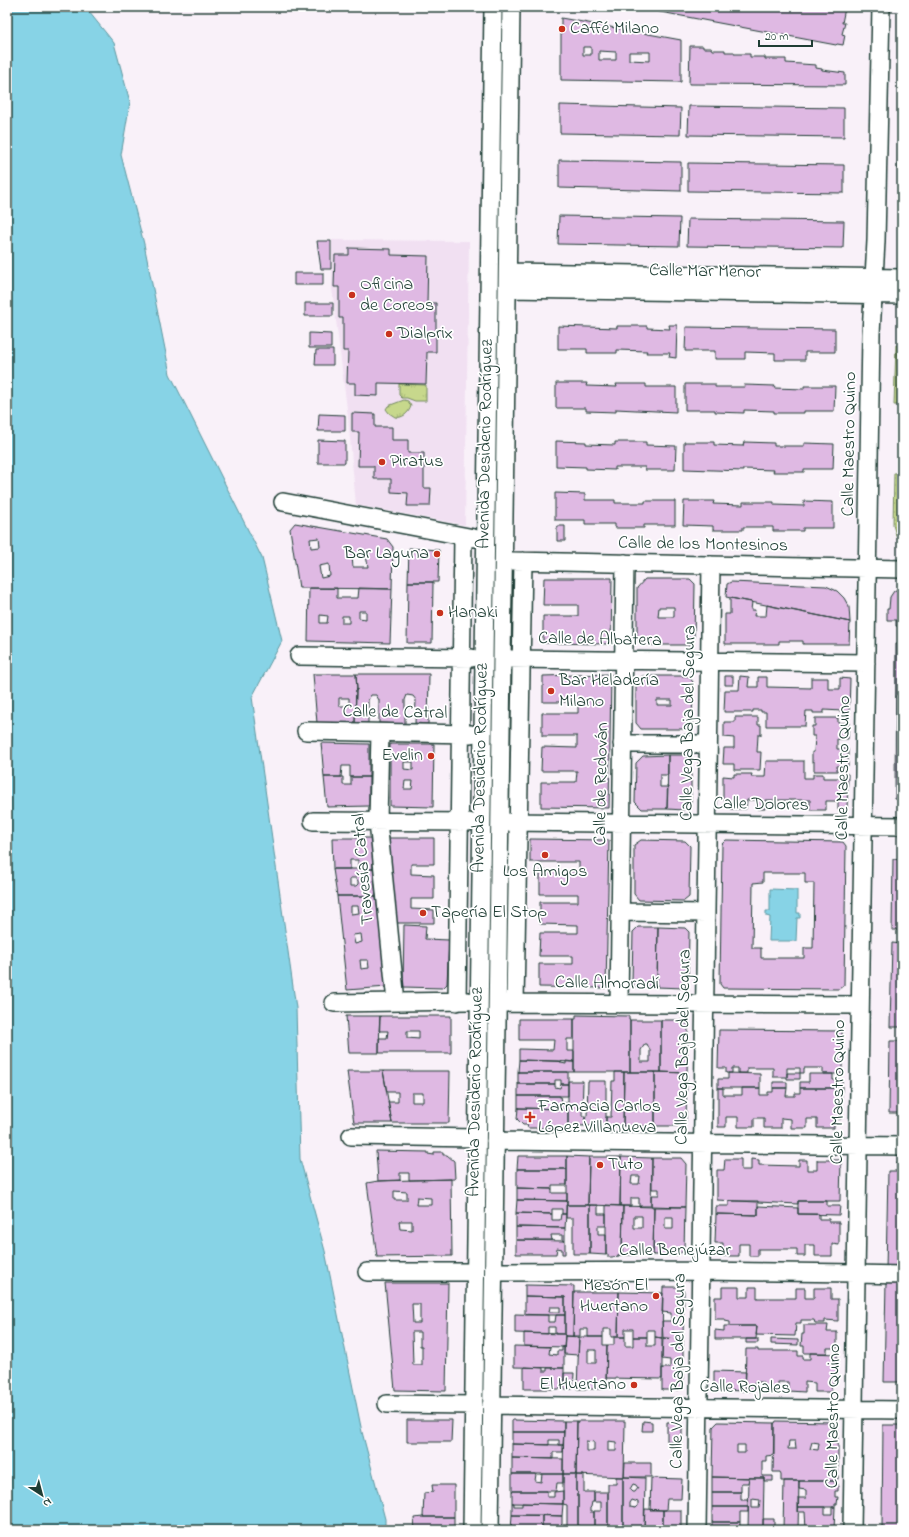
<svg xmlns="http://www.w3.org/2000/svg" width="909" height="1537" font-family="'Indie Flower',sans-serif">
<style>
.built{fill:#f1e0f2}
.grass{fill:url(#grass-tufts);stroke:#738a60}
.park{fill:url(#park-dots);stroke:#738a60}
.water{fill:#87d3e6;stroke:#5d979f}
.building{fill:#dfb9e3;stroke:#1f3d34;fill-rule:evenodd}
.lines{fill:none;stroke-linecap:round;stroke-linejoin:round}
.minor-casing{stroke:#1f3d34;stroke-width:20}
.minor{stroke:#fff;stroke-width:17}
.poi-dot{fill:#c8321e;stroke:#fff;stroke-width:1.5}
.labels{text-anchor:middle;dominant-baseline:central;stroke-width:3.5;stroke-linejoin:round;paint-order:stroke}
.poi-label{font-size:18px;fill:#1f3d34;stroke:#fff;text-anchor:start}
.street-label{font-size:18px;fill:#1f3d34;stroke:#fff}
</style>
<defs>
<pattern id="grass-tufts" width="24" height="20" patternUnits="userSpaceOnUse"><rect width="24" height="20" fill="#c7d88c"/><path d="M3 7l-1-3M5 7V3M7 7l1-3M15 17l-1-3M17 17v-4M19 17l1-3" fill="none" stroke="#aaba79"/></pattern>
<pattern id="park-dots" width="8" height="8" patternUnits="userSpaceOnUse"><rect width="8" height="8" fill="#c7d88c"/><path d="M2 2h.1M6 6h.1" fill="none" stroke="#aaba79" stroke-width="1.8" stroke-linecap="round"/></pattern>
</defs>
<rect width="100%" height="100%" fill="#f9f1f9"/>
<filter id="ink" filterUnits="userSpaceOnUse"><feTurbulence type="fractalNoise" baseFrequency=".025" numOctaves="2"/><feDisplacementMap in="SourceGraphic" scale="8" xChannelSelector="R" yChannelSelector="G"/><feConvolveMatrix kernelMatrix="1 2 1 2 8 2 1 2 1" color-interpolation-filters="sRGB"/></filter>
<g filter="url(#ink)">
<path class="built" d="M332,240L469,241L465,525L356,505L348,417L332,288Z"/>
<path class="grass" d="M399,384L426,385V401H415L407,398H402L399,395Z
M404,400L408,401L411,406C409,413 402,419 395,417L389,413L386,409L388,406Z"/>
<path class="park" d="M896,345L902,346V405H894Z
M894,473H902V543L896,535L893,525Z"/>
<path class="water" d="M7,7H85L114,43L130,102L121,155L144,244L170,374L262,558L282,641L252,697L296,1008L300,1159L325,1251L362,1432L385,1519V1530H7Z
M770,889L797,890V913H800V918H797L796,941H769L770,917L766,916V911H770Z"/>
<path class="building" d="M634,7H841L845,8L842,23H845L842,34L845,35L843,45L837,44L836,45Z
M900,16H902V88H899Z
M561,18L681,40V82L561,80ZM583,47H591V55H583ZM599,51L616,52V60H599ZM629,52H650V61L629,60Z
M690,46H703V48H711L712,50H725V52H734V54H750V57H765V59H786V63L816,65V68L822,69V70L845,73V85L689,84Z
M900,96H902V169H898Z
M560,105L681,108L680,135L560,133Z
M689,106L844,108V137L688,135Z
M559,160L681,162V191L559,188Z
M688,163L844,165V193L688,191Z
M559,216L680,218L679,246L558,244Z
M688,219L844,221L843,248L687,246Z
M317,241H331V269H321Z
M349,248L391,249V255L428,256L427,303H436V352H427L426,384L378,383V396L355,395V383H347L348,351H343V318H339V287H334L335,255H349Z
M294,273H323V285H294Z
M305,303H333V316H305Z
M669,325H677L676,358L669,357L670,353H646L647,351L617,350V353H587V349H558V326L617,328V326H647V328L670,329Z
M686,327L835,329V352H805V360H775V353L745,352V359H715V351H685Z
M309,333L331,334V348H309Z
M316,350H333V365H315Z
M556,383H587L586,386L617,387L616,384H646V387H676V412L616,409V412L586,411V408H556Z
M685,384H715V387H745L744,385L775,386L774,388L804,389V386H835L834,411H804V413H774V411L744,410V413L715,412V410H685Z
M352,413L375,414V427H392V440H408V453H424V488H431L430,506H407L408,493L391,492V479H374V466H358L359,432H352Z
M319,414L345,415V431H318Z
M318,440L345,441V463H318Z
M556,441L586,442V444L615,445V442H646V445L676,446L675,470H645V467H615V470L586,469V467L556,466Z
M684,442H714V445L743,446L744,442L774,443V446H804V443L834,444L833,469H804V472H773L774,470L743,469V471L684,469Z
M555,493L585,494V500H615V503H645V501H675V525H644V528H615V524H585V520H555Z
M684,501H714L713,504L743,505V502H774V505L804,506V501L833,502V528H803V531H773V527H743V530H713V526L683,525Z
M295,523L387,539L393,547L392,589L299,588L290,529ZM319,538L320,547L311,548L310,539ZM366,555L368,567H353L352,557ZM329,564L330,576L321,578L319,566Z
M557,526H565V541H557Z
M409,548L439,550L438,582H408Z
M544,578H612L611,644L543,643V616H578V605H543Z
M645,579H690L695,584L694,640L689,645H641L637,640V588ZM659,607H674V617H658Z
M408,582H433L432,643H407Z
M731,582L826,586L837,591L844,598L849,607L850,622L726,597L727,584Z
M902,587V626H896V620H887V609H889L890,597L894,591Z
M309,588H337V598H358L359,588L392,589L390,643L308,641ZM359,611H366V619L359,618ZM320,615L328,616L327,623H320ZM342,616H349V623H342Z
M730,598L752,602L751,610H755L754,616H766L767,605L850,622L849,644H803V641H779V644H725V614H730Z
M896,644H902V799H895Z
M313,674H356L357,690H356L355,723H317ZM339,698H349V706H339Z
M356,674H429L428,724L415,723L416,700L413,696L407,695L405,700V724L379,723V700L376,695H371L368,700V723H355L356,690H357Z
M611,674L609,808L541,807V782H576L577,771H541L542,747L577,748V736H542V713H578V702H543V676Z
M642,676H688L693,682L692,725L687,729H641L636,723V683ZM657,700H672V705H657Z
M725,676H733V685H725Z
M740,676L749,677L748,687H758V677H767V687L811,688V678H828V689H840V678L850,679L849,713H842V711L824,710V713H813V711H806L805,726H766V712H761V710H753V712H724L725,690H739Z
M735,717H758V725H761V735H758L757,752H761L760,770H734V764H723L724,748H734V738L724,737V722H735Z
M815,718H838V723H849L848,739H837V749H848V766H837V771H814V761L812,762V752H814L815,736H812V726H815Z
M321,743L369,744V777H350V766H342L341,777H324Z
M390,744H434L433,807L390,806ZM404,762H413V770L404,769ZM405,781H413L412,789H404Z
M668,755V775H660V787H668L667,809H642L635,802L636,763L643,756Z
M668,755H684L691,762V803L684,810L667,809Z
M766,761H804V778H813V774H823V778H842V774H848L847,810H838V801H826V810H810V800H765V809H757V800H747L746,809H730V800H723V776L734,777V774H752L751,777H765Z
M324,777H343V785H351V777H369V806L327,807Z
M332,838H372L373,869H358V860H350V869H333Z
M388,838H434V864H411V874L434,875V899H411V909L434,910V923H395Z
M530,839L609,840L606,988L539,987V964H573V956H539L540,933H578V925L540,924V902H578V894H540V871H579V862H530Z
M641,840L685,841L690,846L689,897L684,901L639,900L634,894V845Z
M726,840L843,842L846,846L844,985L839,989L723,988L720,984L722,844ZM763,873H805V883H814L813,948H804V958H761V948H752L753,883L763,882Z
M893,859L902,860V930H892Z
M333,869H373L376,896H337ZM350,878H356L358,881V884L356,886H350Z
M337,896H376L387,987L347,990ZM351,906H358L359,913L351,914ZM361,934L362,942L355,944L353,935ZM360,960H368L369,968L361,969Z
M404,925L426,926L425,939L449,940L447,984L443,988L403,987Z
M638,927H658L657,987H636L632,982L633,932Z
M658,927L685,928L689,932L688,985L684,988L657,987Z
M892,943L902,944V1027H890Z
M576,1015L629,1016V1020H630V1072H574V1019H576Z
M346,1016H380L379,1053H349Z
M380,1016H451V1053H379V1038H387L388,1031H379ZM407,1031H419V1039L407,1038Z
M519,1019H574V1039H567V1051H574V1062L519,1060V1049L553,1050L554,1040H519Z
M630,1020H661V1072H630ZM645,1044H647L650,1050V1062H641V1050Z
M661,1020H682L688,1025L687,1073L661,1072Z
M719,1030L842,1031V1074H823V1068H804V1073H800V1068H787V1077H773V1068H747V1073H738V1068H732V1073H726V1068H718Z
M890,1041H902V1113H889Z
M519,1060L561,1061V1063L566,1064V1061L574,1062V1072H518Z
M347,1071H383L392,1123H354Z
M383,1071H450L449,1123H392L388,1102H398V1092H387ZM412,1093H423V1102H412Z
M518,1072H568V1084H561V1080H555V1084H518Z
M615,1072H624L623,1126H606V1117H611L612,1081H615Z
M624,1072H655V1126H623Z
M655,1072L687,1073L686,1121L680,1126H655Z
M728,1073L760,1074V1088H718V1079H728Z
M787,1073H800V1079H787Z
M809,1074H833V1080H842V1088H800V1082H809Z
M568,1081H583L582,1116H585V1126L568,1125Z
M588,1081H606V1126H585V1116L587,1117Z
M773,1082H787V1088H773Z
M518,1084H555V1087L560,1088L561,1084H568V1096H518Z
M718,1088H723V1095H742V1088H760V1095H768V1092H773V1088H787L786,1096H795V1093H800V1088H842L841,1119H834V1128H817V1119H807V1128H791V1119L781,1118V1128H764V1118H754V1127H738V1117H726V1127H718Z
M518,1096H560L561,1103H568V1109L518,1108Z
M518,1108L568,1109V1125L565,1128H528L527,1125H523L517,1119Z
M376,1151L428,1152V1154L434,1155V1152H443V1155H447L454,1161L455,1179L409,1180V1173H400V1180L378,1181Z
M518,1156H567V1169H517Z
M567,1156L589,1157L588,1205H567Z
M589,1157H621L620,1206L588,1205Z
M621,1157L652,1158L651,1206H639V1198H631V1206H620ZM632,1176H640L639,1184H631Z
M652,1158H681L686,1164L685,1207L651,1206V1195H659V1189H652Z
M725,1159H741V1170H751V1159L759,1160V1165L799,1166V1160H807V1170H817V1160H841L840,1201H798V1204L717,1200V1170H724Z
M897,1162H902V1270H886L888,1171H897Z
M517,1169H567V1185H552V1189L517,1188Z
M451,1179L452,1256L377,1257L367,1183L378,1181ZM394,1191L407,1192V1200H394ZM417,1197L431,1198V1205H416ZM399,1221H412V1230L400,1229Z
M517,1188L552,1189V1193H567V1201L517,1200Z
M517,1200L567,1201L566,1214H562V1209H552V1214L516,1213Z
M729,1201H758V1215L716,1214V1206H729Z
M798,1201H827V1206H840L839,1215L798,1214Z
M566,1205H590V1254H573V1218H566Z
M590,1205H598V1214H606V1226H598V1234H606V1255L590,1254Z
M606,1205L623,1206L622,1255H619V1256L612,1257H608V1254L606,1255Z
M623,1206L654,1207L653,1255H622ZM634,1216H642V1228H634Z
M758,1206L798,1208V1214H819V1219H829V1222H839V1245L832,1244V1256H815V1245H805V1256H797V1249H758V1256H749V1244H739V1256H723V1243H715L716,1214L758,1215Z
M654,1207H685L684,1250L678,1255H653ZM665,1217H673V1229H665Z
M516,1213L552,1214V1220H560L561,1214H566L565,1228L516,1227Z
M516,1227L565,1228V1241L562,1240V1235H551L552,1240H516Z
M516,1240L565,1241V1254H562V1249L557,1248L556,1254H516Z
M886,1282L902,1283V1382H884Z
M385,1283H448L446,1391L395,1390ZM412,1304H420V1323H413ZM412,1332H420V1346H422V1365H413Z
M525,1285L574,1286L573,1336H565V1297L525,1296Z
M663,1287H680L684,1291L683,1339L663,1338L662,1321H671V1313L662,1312Z
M722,1287H739V1297H749V1287H757V1298H796V1288H805V1298H814V1288H831V1299H838V1321L825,1320V1323H815L814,1320H801V1323H796L795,1336L756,1335L757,1326H730V1322L725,1321V1319H715V1297H722Z
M574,1292H619L618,1337H611V1329H603V1337H588V1329H580V1336H573Z
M619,1292L663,1293L662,1338L655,1337V1330H647V1337H633V1329H625V1337H618Z
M525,1296L565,1297V1315H525ZM550,1307H560V1312H549Z
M515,1314L548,1315V1322H555L556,1315H565V1334H555V1327H548V1334L515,1333Z
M804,1325H828L827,1332H837V1348H827V1353H804V1346H801L802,1334H804Z
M724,1326H757L756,1339H715V1330L724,1331Z
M524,1333L565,1334L564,1347L524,1346Z
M565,1336L579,1337L578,1355L564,1354Z
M579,1337H603V1345H607L606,1389H577ZM588,1350H596V1363H588Z
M614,1337H625V1346H633V1337H647V1346H655V1337L662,1338V1379L606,1378L607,1345H614Z
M663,1338L683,1339V1386L679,1390H662V1368H670V1360L662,1359Z
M746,1339H758V1343H746Z
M771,1339L798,1340V1345L771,1344Z
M514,1346L550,1347L549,1354L557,1355V1351H562V1347H564V1368L514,1367Z
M746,1349H758V1351H798V1356H803V1359H810V1353L837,1354V1383H832L831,1392H815V1383L805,1382V1392L788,1391V1382H778V1391H762L763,1382H754V1391H745Z
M524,1367L543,1368V1371H547V1368H564V1389H524Z
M714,1371L746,1372L745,1391L718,1390L714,1386Z
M564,1373H574L573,1389H564Z
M407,1420H452L451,1442H407Z
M512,1420L564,1421V1432H512Z
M564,1421H577L576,1474H563Z
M577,1421H625L624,1477L576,1475ZM586,1441L594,1442V1451H586ZM608,1441L616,1442V1451H608Z
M643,1421L652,1422V1431H642Z
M776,1421L833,1422L837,1425L838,1441H836V1444L838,1445V1479L835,1481H781V1474L780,1472H773L774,1423H775ZM789,1441H795L796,1449H788ZM812,1442L819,1443L818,1450L810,1449Z
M667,1422H679L682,1425V1442L667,1441Z
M718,1422L774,1423V1455L766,1456V1461H762V1476H773V1481H764V1478L712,1477L713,1427ZM737,1445H745V1453H737Z
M883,1425H902V1530L882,1529Z
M512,1432H564L563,1445H559V1440H549V1445L512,1444Z
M512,1444L563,1445V1452H553V1459L512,1458Z
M512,1458L563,1459V1474H512Z
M625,1463H651V1477H624Z
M512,1474H536L535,1481L541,1482L542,1474H563V1483H557L556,1491H512Z
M563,1474H576V1491L578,1492V1530H567V1505L563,1504Z
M576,1475H584V1492H594V1502H592L591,1507L590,1508V1512H594V1530H578V1492L576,1491Z
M616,1477H623V1530H608V1484H616Z
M623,1477L645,1478L644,1530H623ZM633,1484L636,1485L638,1488L635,1492H633L630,1489ZM632,1500L638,1502V1506L636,1508L630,1507V1503Z
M712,1477L749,1478L748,1483H741V1492H712Z
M651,1478L682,1479L681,1499H667L666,1510H650Z
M749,1478H764L763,1530H748ZM752,1499L760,1500L759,1508H752Z
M784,1481H799L798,1530H783Z
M799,1481H835V1484H838V1491H835V1497H838L837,1504H835V1507H798V1498H806V1490L799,1489Z
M432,1485H454V1517H423L424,1493L433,1492Z
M512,1491H547V1497H554V1492L563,1491V1504L512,1503Z
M594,1492H608V1530H594V1511H601V1502H594Z
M712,1492H741V1500H748V1507H712Z
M512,1503H514V1506H522V1503L563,1504L562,1516L512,1515Z
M712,1507H748V1512H740V1522H712Z
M798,1507H825V1514H832V1507H835L834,1530H806L805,1512H798Z
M645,1509L663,1510V1530H644Z
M663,1510H681V1530H663Z
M512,1515H542V1530H511Z
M542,1515L562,1516V1530H542Z
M423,1517H454V1530H415L414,1518Z
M763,1519H774V1530H763Z
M712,1522H740V1530H748H712Z"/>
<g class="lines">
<defs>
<path id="minor" d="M508,272L902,278
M508,289L902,295
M283,502L474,538
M512,561L902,569
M299,656L472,658
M511,659L866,663
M306,731L471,734
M380,733L378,821L396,1002
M622,744H708
M313,821L469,822
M508,822L902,826
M620,912L706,913
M457,1002L463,536
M334,1003L468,1001
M504,1003L860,1005
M515,1003L523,561
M619,1004L625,563
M351,1136L477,1138
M495,1141L902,1146
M367,1272H475
M494,1272L701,1271L856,1273
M856,1274L902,1275
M387,1404L473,1405
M491,1405L902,1410
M472,1530L493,7
M490,1530L511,7
M697,1530L711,565
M852,1530L871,334L876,241L881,7"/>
</defs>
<use href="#minor" class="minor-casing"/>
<use href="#minor" class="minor"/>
</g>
</g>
<g class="poi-dot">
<circle cx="562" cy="29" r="4"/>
<circle cx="352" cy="295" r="4"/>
<circle cx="389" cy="334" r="4"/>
<circle cx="382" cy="462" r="4"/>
<circle cx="437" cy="554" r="4"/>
<circle cx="440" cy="613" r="4"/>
<circle cx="551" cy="691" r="4"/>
<circle cx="431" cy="756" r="4"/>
<circle cx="545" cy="855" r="4"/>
<circle cx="423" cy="913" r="4"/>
<path d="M528 1111h4v4h4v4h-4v4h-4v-4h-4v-4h4z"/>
<circle cx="600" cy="1165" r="4"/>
<circle cx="656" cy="1296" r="4"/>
<circle cx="634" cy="1385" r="4"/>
</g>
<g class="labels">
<g class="poi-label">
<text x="570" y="29">Caffé Milano</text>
<text x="360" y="285">Oficina<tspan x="360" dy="21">de Coreos</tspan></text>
<text x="397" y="334">Dialprix</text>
<text x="390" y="462">Piratus</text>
<text x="429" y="554" text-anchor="end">Bar Laguna</text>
<text x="448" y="613">Hanaki</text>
<text x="559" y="681">Bar Heladería<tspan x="559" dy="21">Milano</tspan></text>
<text x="423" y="756" text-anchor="end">Evelin</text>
<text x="545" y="872" text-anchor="middle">Los Amigos</text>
<text x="431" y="913">Tapería El Stop</text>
<text x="538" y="1107">Farmacia Carlos<tspan x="538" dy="21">López Villanueva</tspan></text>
<text x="608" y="1165">Tuto</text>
<text x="648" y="1286" text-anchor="end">Mesón El<tspan x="648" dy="21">Huertano</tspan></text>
<text x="626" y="1385" text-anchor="end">El Huertano</text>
</g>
<g class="street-label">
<text transform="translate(705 272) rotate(1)">Calle Mar Menor</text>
<text transform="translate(486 444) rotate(-89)">Avenida Desiderio Rodríguez</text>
<text transform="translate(850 444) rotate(-89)">Calle Maestro Quino</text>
<text transform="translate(703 545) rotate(1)">Calle de los Montesinos</text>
<text transform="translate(600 640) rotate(1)">Calle de Albatera</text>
<text transform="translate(395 713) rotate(1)">Calle de Catral</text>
<text transform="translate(689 723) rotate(-89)">Calle Vega Baja del Segura</text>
<text transform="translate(481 768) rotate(-89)">Avenida Desiderio Rodríguez</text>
<text transform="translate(844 768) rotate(-89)">Calle Maestro Quino</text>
<text transform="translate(602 784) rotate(-89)">Calle de Redován</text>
<text transform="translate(761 805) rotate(1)">Calle Dolores</text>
<text transform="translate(364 869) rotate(-95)">Travesía Catral</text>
<text transform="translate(607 984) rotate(1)">Calle Almoradí</text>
<text transform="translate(684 1047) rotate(-89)">Calle Vega Baja del Segura</text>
<text transform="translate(476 1092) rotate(-89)">Avenida Desiderio Rodríguez</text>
<text transform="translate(839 1092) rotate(-89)">Calle Maestro Quino</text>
<text x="675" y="1251">Calle Benejúzar</text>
<text transform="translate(679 1371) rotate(-89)">Calle Vega Baja del Segura</text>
<text transform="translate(745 1388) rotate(1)">Calle Rojales</text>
<text transform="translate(834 1416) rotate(-89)">Calle Maestro Quino</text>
</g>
</g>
<rect width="909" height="1537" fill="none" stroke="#fff" stroke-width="24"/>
<rect x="12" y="12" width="885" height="1513" fill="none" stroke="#1f3d34" stroke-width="1.5" filter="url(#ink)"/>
<g transform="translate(42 1495) rotate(144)" stroke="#ffffff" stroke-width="3" paint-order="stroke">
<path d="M0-3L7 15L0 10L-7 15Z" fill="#1f3d34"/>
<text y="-6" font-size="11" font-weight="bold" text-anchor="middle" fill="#1f3d34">N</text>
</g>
<path d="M759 40v6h53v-6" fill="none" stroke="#1f3d34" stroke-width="2"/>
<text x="765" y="40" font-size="12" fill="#1f3d34" stroke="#ffffff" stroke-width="3" paint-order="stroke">20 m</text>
</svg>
